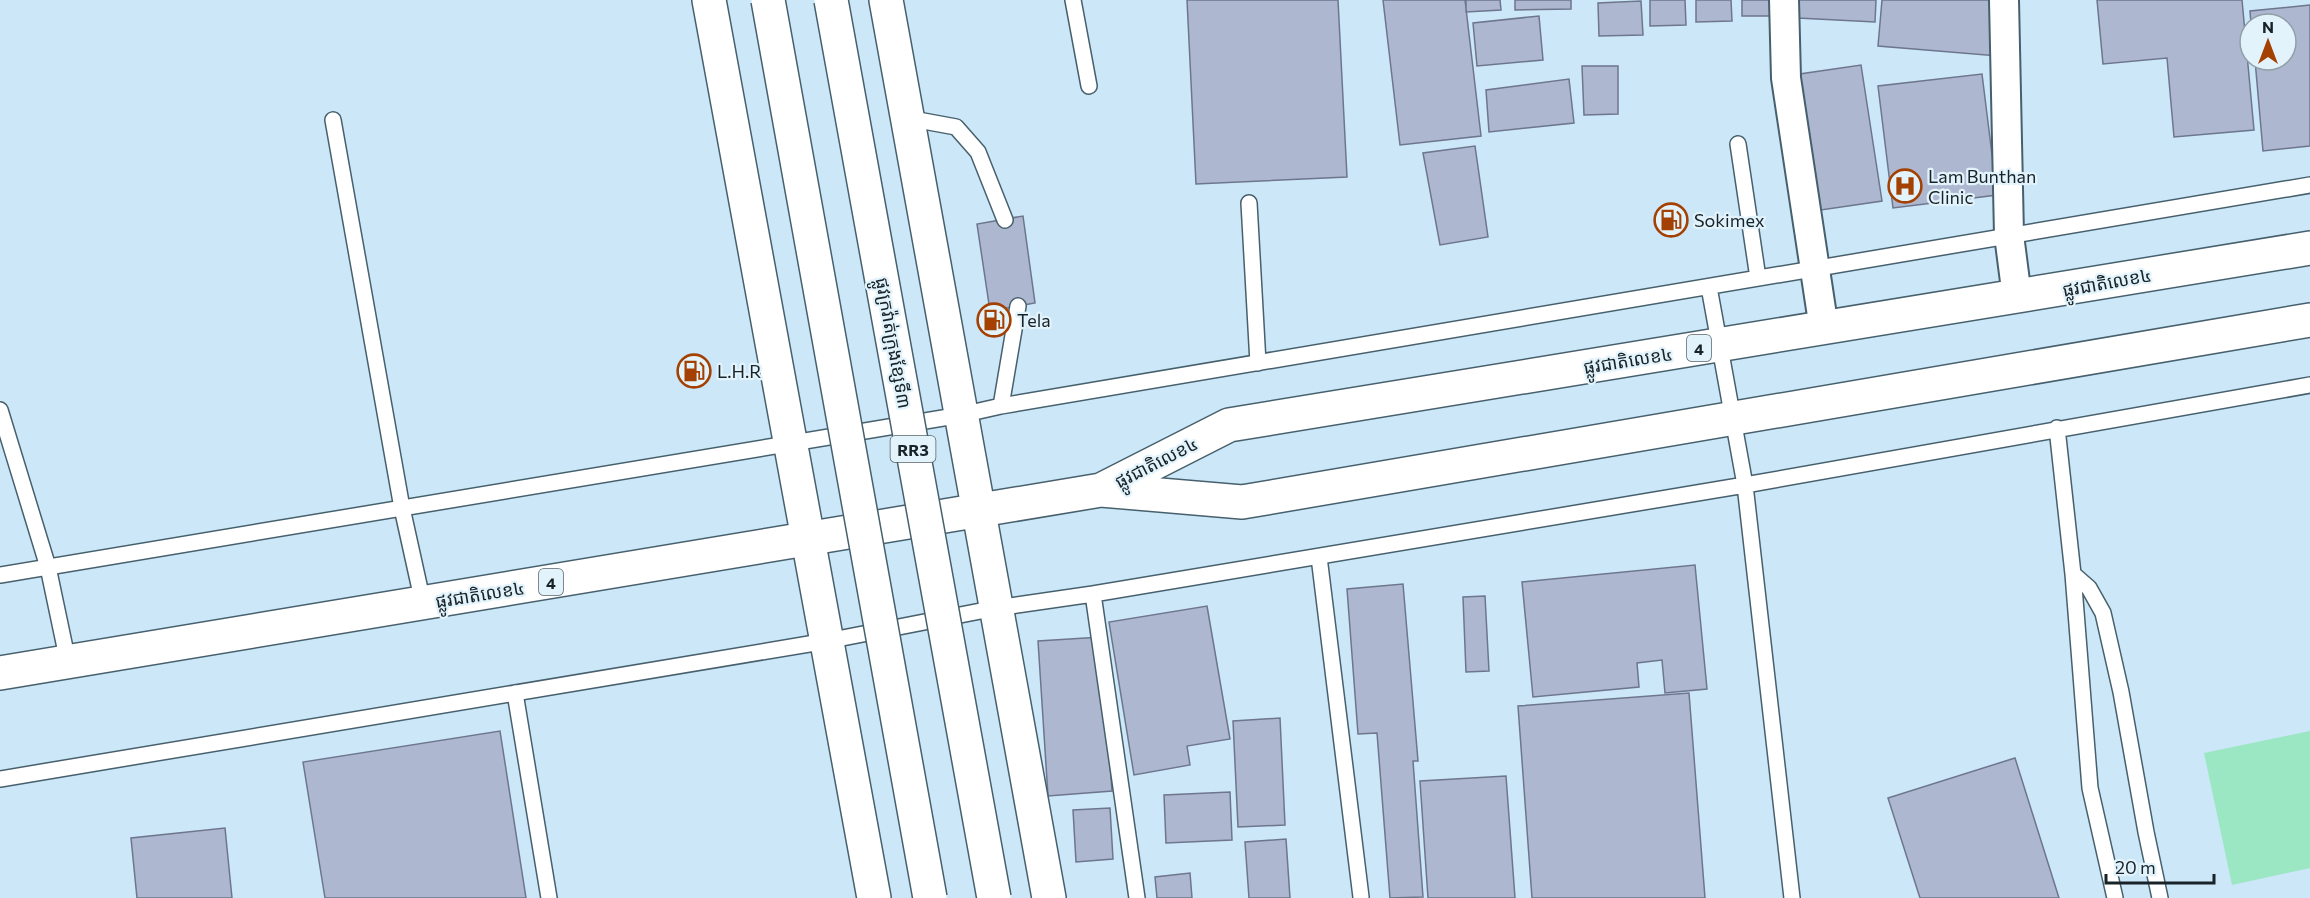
<svg xmlns="http://www.w3.org/2000/svg" width="2310" height="898" font-family="Commissioner,'Noto Sans Khmer',sans-serif">
<style>
.green{fill:#9be7c3}
.building{fill:#adb8d0;stroke:#6d768d;stroke-width:1.5}
.lines{fill:none;stroke-linecap:round;stroke-linejoin:round}
.service-casing{stroke:#47606d;stroke-width:18}
.minor-casing{stroke:#47606d;stroke-width:32}
.primary-casing{stroke:#47606d;stroke-width:36}
.trunk-casing{stroke:#47606d;stroke-width:36}
.service{stroke:#fff;stroke-width:15}
.minor{stroke:#fff;stroke-width:28}
.primary{stroke:#fff;stroke-width:33}
.trunk{stroke:#fff;stroke-width:33}
.primary-bridge-casing{stroke:#47606d;stroke-width:36;stroke-linecap:butt}
.primary-bridge{stroke:#fff;stroke-width:33}
.labels{text-anchor:middle;dominant-baseline:central;stroke-width:4.5;stroke-linejoin:round;paint-order:stroke}
.shield{fill:#e2f3fc;stroke:#556168;stroke-width:1.5}
.shield-label{font-size:16px;font-weight:bold;fill:#182328}
.poi-label{font-size:18px;fill:#182328;stroke:#e2f3fc;text-anchor:start}
.street-label{font-size:18px;fill:#182328;stroke:#e2f3fc}
</style>
<rect width="100%" height="100%" fill="#cce7f7"/>
<path class="green" d="M2310,731V868L2232,885L2204,753Z"/>
<path class="building" d="M1187,0H1338L1347,177L1196,184Z
M1383,0H1465L1481,136L1400,145Z
M1466,0H1500L1501,10L1466,12Z
M1515,0H1571V9L1515,10Z
M1650,0H1685L1686,25L1650,26Z
M1696,0H1731L1732,21L1696,22Z
M1742,0H1777L1778,16H1742Z
M1799,0H1876L1875,22L1798,18Z
M1882,0H2003L1998,56L1878,46Z
M2097,0H2242L2254,130L2174,137L2167,58L2103,64Z
M1641,1L1643,35L1599,36L1598,3Z
M2310,5V146L2263,151L2255,60H2286V24H2251L2250,11Z
M1539,16L1543,60L1477,66L1473,23Z
M1861,65L1882,201L1814,211L1793,75Z
M1582,66H1618V114L1584,115Z
M1982,74L1997,195L1893,208L1878,86Z
M1569,79L1574,123L1489,132L1486,90Z
M1475,146L1488,237L1440,245L1423,153Z
M1023,216L1035,303L990,311L977,224Z
M1695,565L1707,689L1665,693L1662,660L1637,663L1639,687L1533,697L1522,582Z
M1403,584L1418,761H1413L1423,897L1390,898L1377,733L1358,734L1347,589Z
M1485,596L1489,671L1466,672L1463,597Z
M1207,606L1230,739L1187,746L1190,765L1134,775L1109,622Z
M1101,637L1112,791L1048,796L1038,641Z
M1689,693L1705,898H1532L1518,706Z
M1280,718L1285,825L1238,827L1233,721Z
M500,731L526,898H325L303,762Z
M2015,758L2059,898H1920L1888,798Z
M1506,776L1515,898H1428L1420,781Z
M1230,792L1232,840L1166,843L1164,795Z
M1110,808L1113,859L1076,862L1073,810Z
M225,828L232,898H137L131,838Z
M1286,839L1290,898H1249L1245,842Z
M1190,873L1192,898H1157L1155,877Z"/>
<g class="lines">
<defs>
<path id="service" d="M1073,0L1089,86
M907,118L956,127L978,152L1005,220
M333,120L402,508L423,603
M1738,144L1758,278
M1249,203L1258,363
M1709,287L1745,485L1792,898
M1001,406L1018,306
M0,410L48,567L68,662
M2057,428L2073,574L2090,788L2115,898
M1319,557L1361,897
M2073,574L2089,588L2103,613L2121,692L2146,832L2160,898
M0,575L961,415L1001,406L2310,185
M1093,594L1137,898
M515,693L549,898
M0,779L827,641L996,608L1093,594L1745,485L2310,385"/>
<path id="minor" d="M1784,0L1786,78L1824,329
M2004,0L2009,235L2017,297"/>
<path id="primary" d="M709,0L874,898
M886,0L1049,898"/>
<path id="trunk" d="M1101,490L1229,425L2310,248
M0,673L1101,490L1242,502L2310,320"/>
</defs>
<use href="#service" class="service-casing"/>
<use href="#minor" class="minor-casing"/>
<use href="#primary" class="primary-casing"/>
<use href="#trunk" class="trunk-casing"/>
<use href="#service" class="service"/>
<use href="#minor" class="minor"/>
<use href="#primary" class="primary"/>
<use href="#trunk" class="trunk"/>
<defs>
<path id="primary-bridge" d="M768,0L930,898
M831,0L994,898"/>
</defs>
<use href="#primary-bridge" class="primary-bridge-casing"/>
<use href="#primary-bridge" class="primary-bridge"/>
</g>
<defs>
<symbol id="hospital-ring" viewBox="-11 -11 22 22"><circle r="9.5" fill="#e2f3fc" stroke="#a34002" stroke-width="1.5"/><path d="M-5-5h3v3.5h4V-5h3V5h-3V1.5h-4V5h-3Z" fill="#a34002"/></symbol>
<symbol id="fuel-ring" viewBox="-11 -11 22 22"><circle r="9.5" fill="#e2f3fc" stroke="#a34002" stroke-width="1.5"/><path d="M-5.5-6h7V0h2V4h1.3V-2.5L3-4.5l.8-.8L6-3V5H2.5V1h-1V6h-7ZM-4.2-4.7v3.2H.2V-4.7Z" fill="#a34002"/></symbol>
</defs>
<g fill-rule="evenodd">
<use href="#hospital-ring" x="1886" y="167" width="38" height="38"/>
<use href="#fuel-ring" x="1652" y="201" width="38" height="38"/>
<use href="#fuel-ring" x="975" y="301" width="38" height="38"/>
<use href="#fuel-ring" x="675" y="352" width="38" height="38"/>
</g>
<g class="labels">
<g class="shield">
<rect x="1687" y="335" width="24" height="26" rx="4.5"/>
<rect x="890.5" y="436" width="45" height="26" rx="4.5"/>
<rect x="539" y="569" width="24" height="26" rx="4.5"/>
</g>
<g class="shield-label">
<text x="1699" y="348">4</text>
<text x="913" y="449">RR3</text>
<text x="551" y="582">4</text>
</g>
<g class="poi-label">
<text x="1928" y="176">Lam Bunthan<tspan x="1928" dy="21">Clinic</tspan></text>
<text x="1694" y="220">Sokimex</text>
<text x="1017" y="320">Tela</text>
<text x="717" y="371">L.H.R</text>
</g>
<g class="street-label">
<text transform="translate(2107 282) rotate(-10)">ផ្លូវជាតិលេខ៤</text>
<text transform="translate(894 343) rotate(80)">ផ្លូវក្រវ៉ាត់ក្រុងខ្សែទី៣</text>
<text transform="translate(1628 360) rotate(-9)">ផ្លូវជាតិលេខ៤</text>
<text transform="translate(1156 462) rotate(-27)">ផ្លូវជាតិលេខ៤</text>
<text transform="translate(480 594) rotate(-9)">ផ្លូវជាតិលេខ៤</text>
</g>
</g>
<g transform="translate(2268 42)"><circle r="28" fill="#e2f3fc" stroke="#91a0a7" stroke-width="1.5"/>
<path d="M0-4.5L10 22L0 15L-10 22Z" fill="#a34002"/>
<text y="-9" font-size="16" font-weight="bold" text-anchor="middle" fill="#182328">N</text>
</g>
<path d="M2106 874v9h108v-9" fill="none" stroke="#182328" stroke-width="3"/>
<text x="2115" y="874" font-size="18" fill="#182328" stroke="#e2f3fc" stroke-width="4.5" paint-order="stroke">20 m</text>
</svg>
